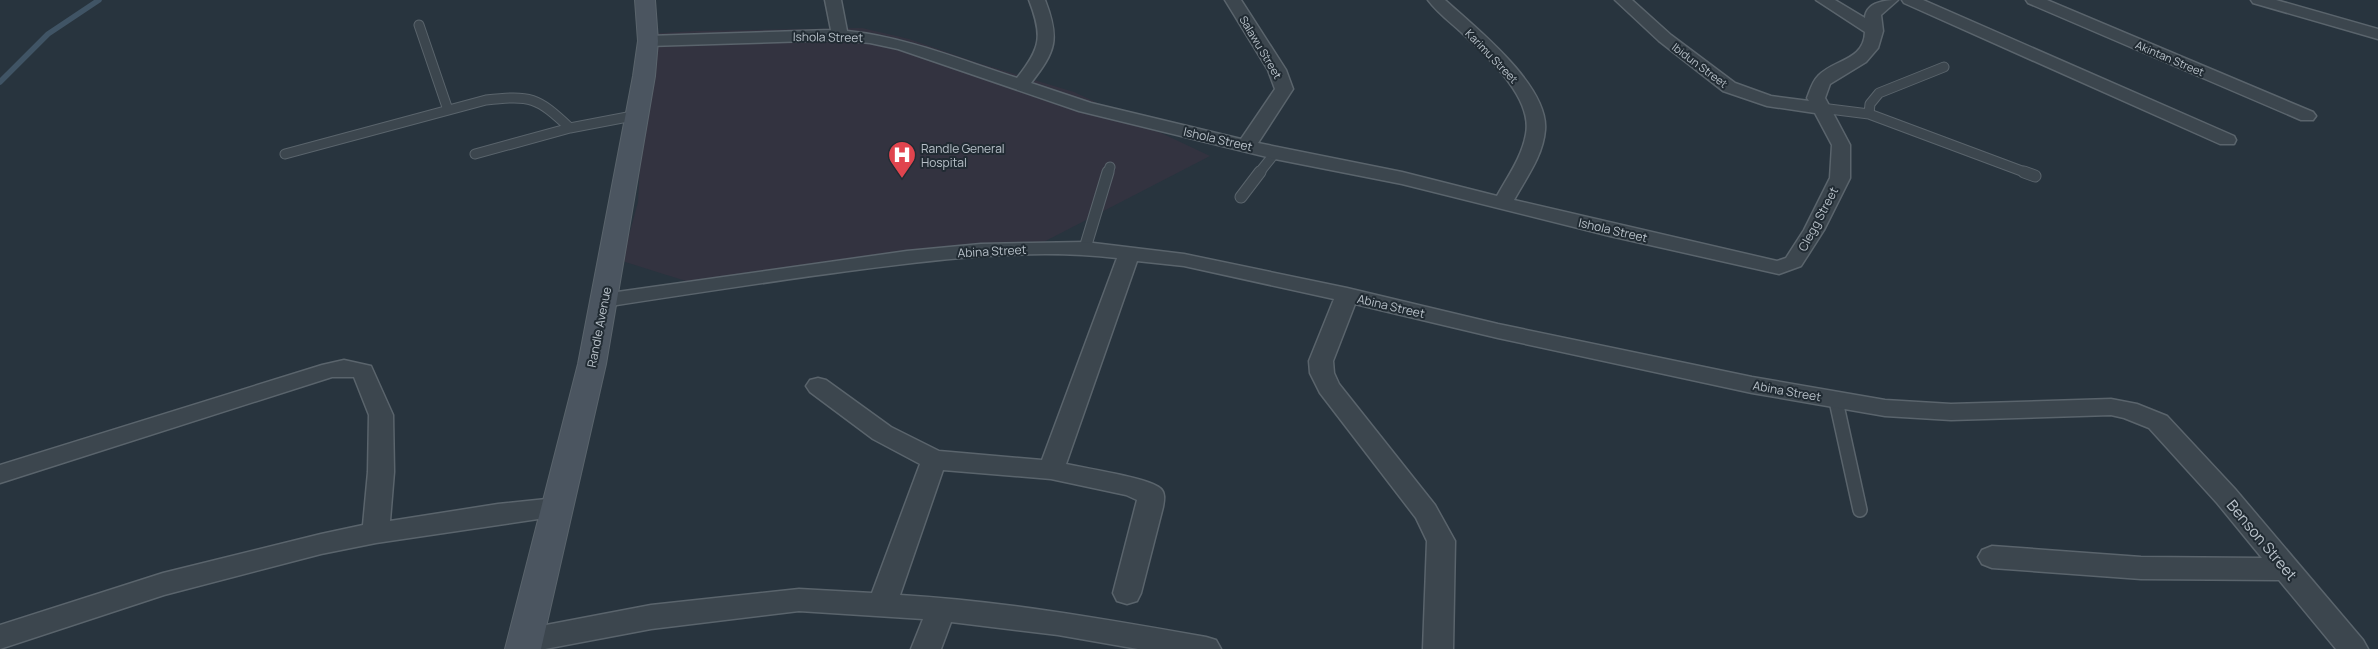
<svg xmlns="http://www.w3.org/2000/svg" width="2378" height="649" font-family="Manrope,sans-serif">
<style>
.medical{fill:#333340}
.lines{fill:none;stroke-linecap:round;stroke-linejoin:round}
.stream{stroke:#405465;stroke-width:5.5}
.lane-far2-casing{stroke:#5a646c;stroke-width:11}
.lane-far1-casing{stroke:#5a646c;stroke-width:13}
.lane-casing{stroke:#5a646c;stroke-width:16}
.street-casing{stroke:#5a646c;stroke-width:3}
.secondary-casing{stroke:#5a646c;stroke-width:2}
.lane-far2{stroke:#3c464e;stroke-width:9}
.lane-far1{stroke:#3c464e;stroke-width:11}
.lane{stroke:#3c464e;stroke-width:13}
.street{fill:#3c464e;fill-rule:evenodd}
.secondary{fill:#4b5560;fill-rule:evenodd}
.labels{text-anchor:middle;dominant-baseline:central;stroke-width:4;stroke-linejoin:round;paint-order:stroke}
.far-street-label{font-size:11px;fill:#b8c1c9;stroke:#212b33}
.street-label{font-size:12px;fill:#b8c1c9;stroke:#212b33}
.poi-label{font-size:12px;fill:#b8c1c9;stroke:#212b33;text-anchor:start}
.near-street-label{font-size:15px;fill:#b8c1c9;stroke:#212b33}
</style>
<rect width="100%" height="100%" fill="#28343e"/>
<path class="medical" d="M862,28L909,39L978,63L1074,92L1210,156L1030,249L705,287L622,261L638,202L647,34L696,31Z"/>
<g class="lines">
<path class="stream" d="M0,82L48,34L99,0"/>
<defs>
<path id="lane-far2" d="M419,25L448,110
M1821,108L1869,114L2027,173
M1869,114L1870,104L1879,93L1944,67
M285,154L486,100C531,95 537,97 570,128
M475,154L570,128L638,115
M1108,173L1110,167
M1259,173L1275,153"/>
<path id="lane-far1" d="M2024,172L2035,176
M1241,197L1260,172
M1085,248L1108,172"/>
<path id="lane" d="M1836,401L1860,510"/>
<path id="street" d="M825,0H841L847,31C906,37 961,60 1017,78C1041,48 1043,36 1029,0H1045C1060,39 1056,51 1031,83L1091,103L1241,139L1275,89L1268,70L1225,0H1241L1286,70L1293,89L1258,143L1402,172L1497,196C1508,176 1522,157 1526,134C1533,96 1486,56 1461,32C1450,22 1437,12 1428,0H1445C1476,28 1549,86 1545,130C1543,156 1526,178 1514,200L1777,261L1786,258L1804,230L1830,178L1832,145L1815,113L1767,106L1723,91L1659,41L1615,0H1632L1671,35L1735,83L1771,96L1809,101L1807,98C1810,91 1812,82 1818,76C1834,59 1864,61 1865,32L1816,0H1835L1865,18C1866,2 1885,0 1898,0L1881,15L1883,31L1878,48L1866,62L1830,84L1825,98L1850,145V178L1824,230L1801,266L1779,274L1610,236L1402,184L1275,159L1079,111L898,49L870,43L840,40L648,46L642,44L640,41L642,38L648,36L831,30Z
M1902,0H1923L2234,136L2236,140L2234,144H2220L1904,3Z
M2026,0H2047L2313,112L2316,116L2313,120H2301L2028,3Z
M2251,0H2276L2378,29V39L2253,3Z
M1085,242L1184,254L1347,288L1498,324L1752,377L1885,400L1951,404L2111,399L2137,404L2167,416L2235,489L2363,640L2368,649H2336L2279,580L2141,579L1992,568L1982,564L1978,557L1982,550L1992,546L2141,557L2262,558L2217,503L2149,428L2124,418L2111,415L1951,420L1885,416L1752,393L1498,338L1355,304L1333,361L1334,373L1339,384L1435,505L1455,541L1453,649H1423L1427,541L1416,518L1320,393L1310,373L1309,361L1334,299L1184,266L1137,261L1066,464C1084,468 1149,478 1160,488C1166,493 1164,501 1163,507L1141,593L1137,601L1127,604L1117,601L1113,593L1137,500L1126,495L1051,479L943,470L900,595C1003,601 1104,619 1206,637L1216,640L1221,649H1138L1058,635L951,622L941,649H911L923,619L799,611L651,629L545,649H514L510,641L515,633L525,629L651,605L799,589L872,593L920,464L873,439L810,392L806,386L810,380L818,378L826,380L891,427L939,451L1042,460L1117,258C1031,248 942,259 856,270C772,281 688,294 604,307L596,305L593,300L596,295L907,251L981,244Z
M344,360L371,366L393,415L394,472L390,521L498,504L556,498L565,501L569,508L565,515L376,543L321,554L164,595L0,649V625L163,573L321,534L363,525L368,472L369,415L354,377H332L0,483V465L322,365Z"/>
<path id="secondary" d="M635,0H655L658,41L655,76L606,364L541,649H505L578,364L633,76L638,41Z"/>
</defs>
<use href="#lane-far2" class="lane-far2-casing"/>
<use href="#lane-far1" class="lane-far1-casing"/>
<use href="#lane" class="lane-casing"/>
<use href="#street" class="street-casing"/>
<use href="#secondary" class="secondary-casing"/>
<use href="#lane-far2" class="lane-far2"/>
<use href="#lane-far1" class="lane-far1"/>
<use href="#lane" class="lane"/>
<use href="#street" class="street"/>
<use href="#secondary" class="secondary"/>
</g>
<defs>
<symbol id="hospital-pin" viewBox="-11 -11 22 30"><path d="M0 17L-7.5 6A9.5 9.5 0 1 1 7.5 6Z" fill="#e0444e" stroke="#212b33"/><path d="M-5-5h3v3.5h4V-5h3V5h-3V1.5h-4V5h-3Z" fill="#fff"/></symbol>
</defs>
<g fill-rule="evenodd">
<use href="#hospital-pin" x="886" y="139" width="32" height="43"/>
</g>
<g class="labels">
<g class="far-street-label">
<text transform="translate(1261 47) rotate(59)">Salawu Street</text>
<text transform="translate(1492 56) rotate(46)">Karimu Street</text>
<text transform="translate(2170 58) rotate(23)">Akintan Street</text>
<text transform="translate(1700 65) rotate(37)">Ibidun Street</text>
</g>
<g class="street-label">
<text transform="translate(828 37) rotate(1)">Ishola Street</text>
<text transform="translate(1218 139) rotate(13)">Ishola Street</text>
<text transform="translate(1818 219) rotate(-62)">Clegg Street</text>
<text transform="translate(1613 230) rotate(13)">Ishola Street</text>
<text transform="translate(992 251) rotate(-3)">Abina Street</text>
<text transform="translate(1391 306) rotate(13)">Abina Street</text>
<text transform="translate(599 327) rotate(-79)">Randle Avenue</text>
<text transform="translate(1787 391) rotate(10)">Abina Street</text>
</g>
<g class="poi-label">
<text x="921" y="148">Randle General<tspan x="921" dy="14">Hospital</tspan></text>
</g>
<g class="near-street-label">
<text transform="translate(2262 540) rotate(50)">Benson Street</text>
</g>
</g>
</svg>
